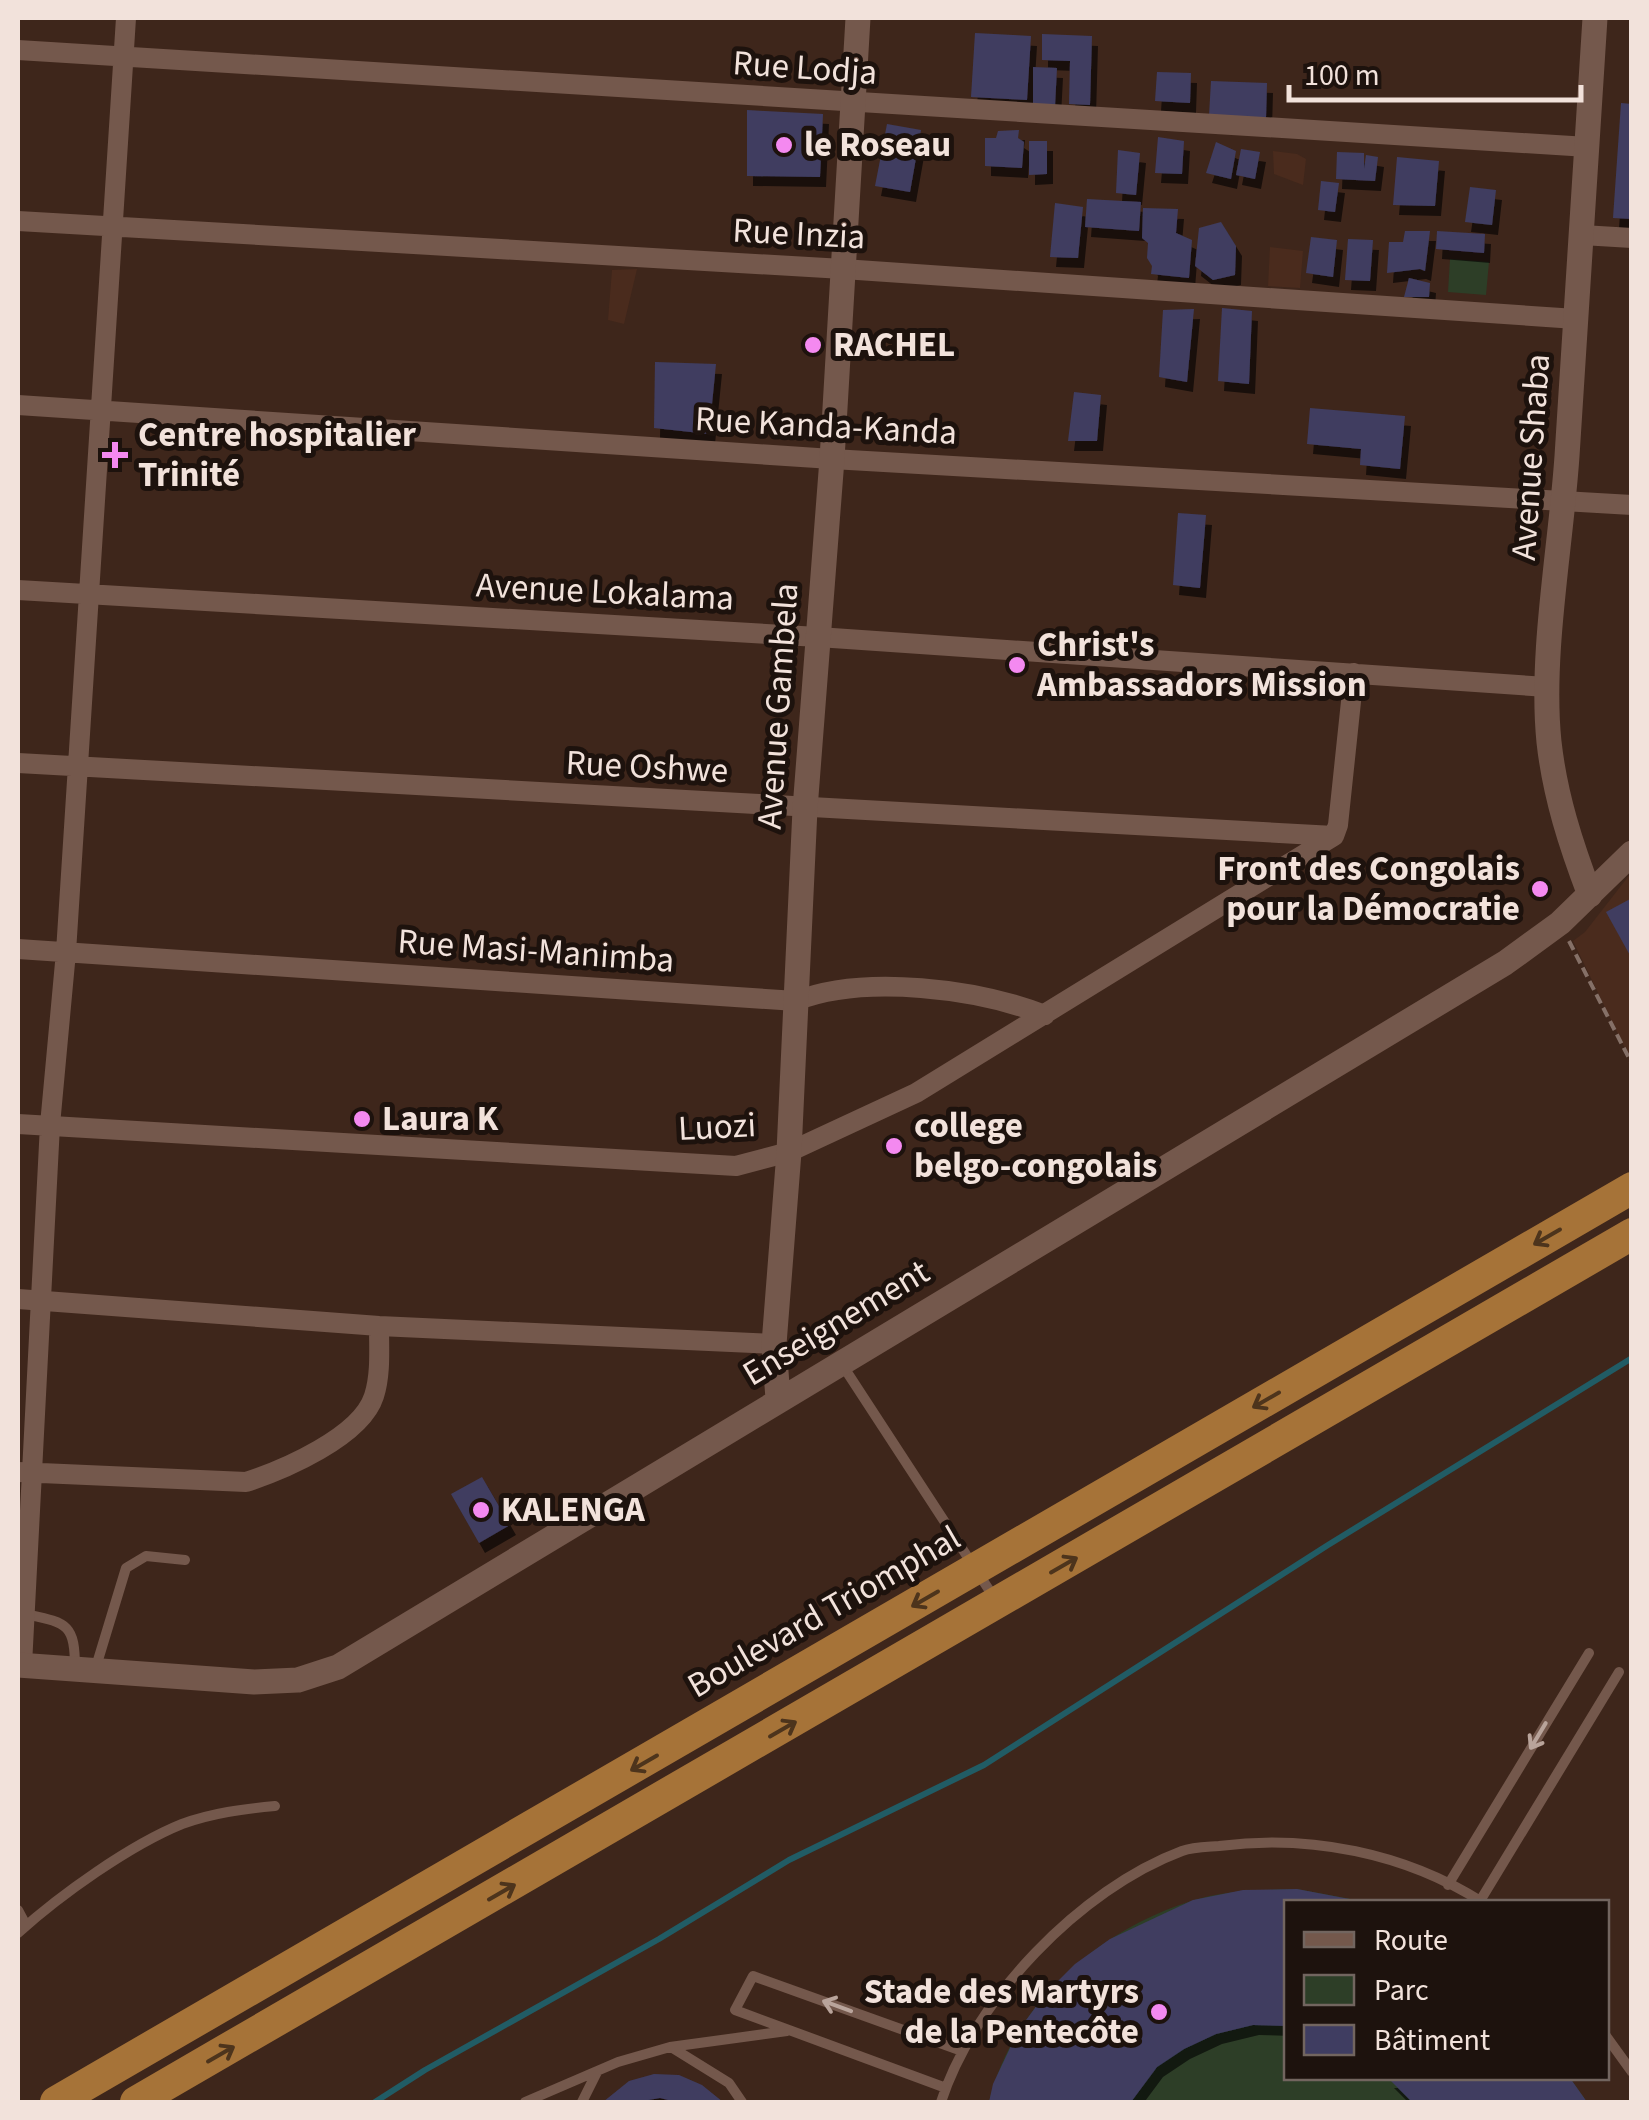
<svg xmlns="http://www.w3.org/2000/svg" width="1649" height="2120" font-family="'Source Sans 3',sans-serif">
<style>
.built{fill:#4a2b1d}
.green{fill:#2d3e27}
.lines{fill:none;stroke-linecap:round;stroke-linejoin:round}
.stream{stroke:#215c65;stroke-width:6}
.building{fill:#3f3d61;filter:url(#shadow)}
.path{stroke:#857067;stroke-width:4;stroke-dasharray:10 5;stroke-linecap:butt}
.service{stroke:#74584c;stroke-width:10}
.minor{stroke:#74584c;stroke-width:20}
.tertiary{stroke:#74584c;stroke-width:25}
.trunk{stroke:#a67338;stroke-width:32}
.oneway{stroke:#4d341c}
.oneway2{stroke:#b9a49b}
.poi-dot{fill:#f489f0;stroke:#1d120d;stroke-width:4}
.labels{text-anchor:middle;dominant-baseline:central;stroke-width:10;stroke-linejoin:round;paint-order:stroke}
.street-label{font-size:35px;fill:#f2e2db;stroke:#1d120d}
.poi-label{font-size:35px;font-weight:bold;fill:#f2e2db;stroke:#1d120d;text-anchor:start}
</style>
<defs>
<filter id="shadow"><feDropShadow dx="6" dy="10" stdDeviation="0" flood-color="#0009"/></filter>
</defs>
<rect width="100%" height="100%" fill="#3e261b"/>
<path class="built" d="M1273,151L1297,154L1306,159L1303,185L1274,174Z
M1270,247L1303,251L1300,288L1268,286Z
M637,269L624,324L608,320L612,270Z
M1631,873V1061L1573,941L1585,932Z"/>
<path class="green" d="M1450,259L1489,262L1486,295L1448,292Z
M1297,1889L1367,1902H1286V2078H1570L1587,2102H989C1013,2004 1097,1931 1191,1901C1225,1890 1261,1890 1297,1889Z"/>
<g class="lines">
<path class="stream" d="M375,2102L425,2070L659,1939L789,1860L984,1765L1328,1545L1632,1358"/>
</g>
<path class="building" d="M975,33L1031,36L1027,100L971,97Z
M1042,34L1092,36L1090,105L1069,104L1070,61L1042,60Z
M1033,67L1057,68L1055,106H1033Z
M1157,72L1191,73L1190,103L1155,101Z
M1211,81L1267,83L1266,118L1209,116Z
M1621,103L1632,104V219L1613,218Z
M747,110L823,114L820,177L747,176Z
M887,124L921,130L910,192L875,186Z
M1019,130L1018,138L1024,142L1022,168L985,166V138H996L998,131Z
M1158,137L1184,141L1182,174L1155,173Z
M1029,141H1047V174L1029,175Z
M1216,142L1236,151L1231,179L1206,173Z
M1241,149L1260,152L1255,179L1236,175Z
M1118,150L1140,153L1136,195L1116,193Z
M1337,152L1364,153V169L1366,155L1378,157L1375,181L1336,179Z
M1397,157L1439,161L1435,206L1393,205Z
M1321,181L1339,183L1335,212L1318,210Z
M1470,187L1496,190L1492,225L1465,222Z
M1087,199L1141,202L1139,231L1085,227Z
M1055,203L1083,207L1078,258L1050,257Z
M1143,208L1178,209L1176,233L1192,240L1189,278L1151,274L1152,266L1147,258L1148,243L1142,238Z
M1221,222L1236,246L1235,275L1213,280L1195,266L1199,228Z
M1405,231H1430L1425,271L1420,269L1387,273L1389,242H1403Z
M1437,231L1485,234L1484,253L1436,249Z
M1311,237L1337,240L1333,277L1306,273Z
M1348,239L1373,240L1370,281L1345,280Z
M1409,278L1430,283L1429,297H1404Z
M1222,308L1252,311L1249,384L1218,381Z
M1194,309L1187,382L1159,377L1163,310Z
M655,362L716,364L709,434L654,428Z
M1074,392L1101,395L1097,441H1068Z
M1310,408L1405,416L1400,469L1360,465L1361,449L1307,444Z
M1178,513L1206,515L1200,588L1173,585Z
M1632,898V959L1606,912Z
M482,1477L510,1525L479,1543L451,1494Z
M1297,1889L1365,1902H1286V2026L1253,2025L1216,2034L1184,2049L1157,2067L1131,2102H989L993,2084L1018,2031L1046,1993L1075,1964L1110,1939L1193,1900L1243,1890Z
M654,2074L679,2075L702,2085L723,2102H676L660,2098L637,2102H603L629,2081Z
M1388,2078H1570L1587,2102H1412Z"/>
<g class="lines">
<path class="path" d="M1569,941L1632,1064"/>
<path class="service" d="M843,1366L995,1599
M25,1614C67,1623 75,1623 75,1669
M95,1670L126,1568L146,1556L185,1560
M1448,1885L1589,1653
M1480,1901L1619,1672
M18,1910L26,1925
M18,1933C60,1895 130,1845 182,1824C212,1813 243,1809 275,1806
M1606,2036L1632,2072
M671,2047L729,2083L742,2102
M946,2088L735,2010L753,1976L962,2051
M525,2102L618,2062L670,2047L787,2031
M582,2102L597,2072
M941,2102C974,2000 1080,1889 1182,1851C1193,1847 1207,1847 1219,1846C1309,1834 1405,1853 1482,1902"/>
<path class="minor" d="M18,50L1588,147
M18,221L843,269L1576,319
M1582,235L1632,238
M18,405L832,459L1632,505
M18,590L818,637L1547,687
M18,763L1334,836
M1334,836L1338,825L1354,673
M18,949L796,1001C865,974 978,989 1045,1015
M18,1124L736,1166L789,1152L916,1093L1334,836
M18,1299L379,1326L774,1344
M18,1472L246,1482C283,1470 361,1437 374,1396C381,1374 379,1349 379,1326
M22,1665L50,1125L66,952L126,18"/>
<path class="tertiary" d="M1590,895C1571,845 1555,796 1549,742C1540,654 1561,546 1567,456C1577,310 1587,164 1595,18
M778,1399L774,1344L789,1152L805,809L832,459L858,18
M18,1665L254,1682L298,1680L338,1667L1505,963L1560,923L1632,853"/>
<path class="trunk" d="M56,2102L1632,1188
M136,2102L1632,1234"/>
</g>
<defs><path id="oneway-shaft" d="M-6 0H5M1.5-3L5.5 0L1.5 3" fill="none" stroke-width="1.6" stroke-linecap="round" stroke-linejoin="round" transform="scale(2.5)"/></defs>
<g class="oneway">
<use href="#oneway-shaft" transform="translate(1547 1237) rotate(150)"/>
<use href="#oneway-shaft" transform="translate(1266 1400) rotate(150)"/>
<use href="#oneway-shaft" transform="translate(1064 1565) rotate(-30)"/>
<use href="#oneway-shaft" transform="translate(925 1599) rotate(150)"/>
<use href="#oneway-shaft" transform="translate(783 1729) rotate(-30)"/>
<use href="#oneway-shaft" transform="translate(644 1763) rotate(150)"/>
<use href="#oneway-shaft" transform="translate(502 1892) rotate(-30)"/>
<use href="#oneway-shaft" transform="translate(221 2054) rotate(-30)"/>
</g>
<g class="oneway2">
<use href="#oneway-shaft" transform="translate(1538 1736) rotate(121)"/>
<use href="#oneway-shaft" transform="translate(837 2006) rotate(-160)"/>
</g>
<g class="poi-dot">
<circle cx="784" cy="145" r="10"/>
<circle cx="813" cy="345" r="10"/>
<path d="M110 440h10v10h10v10h-10v10h-10v-10h-10v-10h10z"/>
<circle cx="1017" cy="665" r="10"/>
<circle cx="1540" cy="889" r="10"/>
<circle cx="362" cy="1119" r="10"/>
<circle cx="894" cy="1146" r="10"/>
<circle cx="481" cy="1510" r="10"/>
<circle cx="1159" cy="2012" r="10"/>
</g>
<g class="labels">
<g class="street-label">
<text transform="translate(805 68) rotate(4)">Rue Lodja</text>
<text transform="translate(799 234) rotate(3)">Rue Inzia</text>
<text transform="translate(826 426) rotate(3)">Rue Kanda-Kanda</text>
<text transform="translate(1531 457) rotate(-86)">Avenue Shaba</text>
<text transform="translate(605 592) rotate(3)">Avenue Lokalama</text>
<text transform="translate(778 706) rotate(-86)">Avenue Gambela</text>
<text transform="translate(647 767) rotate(3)">Rue Oshwe</text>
<text transform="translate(536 951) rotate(4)">Rue Masi-Manimba</text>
<text transform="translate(717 1127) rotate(-3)">Luozi</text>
<text transform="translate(836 1323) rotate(-31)">Enseignement</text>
<text transform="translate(824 1612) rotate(-30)">Boulevard Triomphal</text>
</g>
<g class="poi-label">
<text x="804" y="145">le Roseau</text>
<text x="833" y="345">RACHEL</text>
<text x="138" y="435">Centre hospitalier<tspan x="138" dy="40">Trinité</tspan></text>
<text x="1037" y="645">Christ's<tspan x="1037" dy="40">Ambassadors Mission</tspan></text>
<text x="1520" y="869" text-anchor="end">Front des Congolais<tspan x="1520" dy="40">pour la Démocratie</tspan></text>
<text x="382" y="1119">Laura K</text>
<text x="914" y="1126">college<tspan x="914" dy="40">belgo-congolais</tspan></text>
<text x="501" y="1510">KALENGA</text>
<text x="1139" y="1992" text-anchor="end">Stade des Martyrs<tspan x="1139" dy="40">de la Pentecôte</tspan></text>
</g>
</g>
<rect width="1649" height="2120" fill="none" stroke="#f2e2db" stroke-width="40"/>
<rect x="1284" y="1900" width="325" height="180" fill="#1d120d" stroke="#72655f" stroke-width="2.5"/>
<rect x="1304" y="1932" width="50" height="15" fill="#74584c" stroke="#72655f" stroke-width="2.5"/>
<text x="1374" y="1950" font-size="30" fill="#f2e2db">Route</text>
<rect x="1304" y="1975" width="50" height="30" fill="#2d3e27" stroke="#72655f" stroke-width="2.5"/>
<text x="1374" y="2000" font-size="30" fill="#f2e2db">Parc</text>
<rect x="1304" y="2025" width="50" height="30" fill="#3f3d61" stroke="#72655f" stroke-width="2.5"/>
<text x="1374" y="2050" font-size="30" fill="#f2e2db">Bâtiment</text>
<path d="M1289 85v15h292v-15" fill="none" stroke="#f2e2db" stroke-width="5"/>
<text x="1304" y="85" font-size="30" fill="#f2e2db" stroke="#1d120d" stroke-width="8" paint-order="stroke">100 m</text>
</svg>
